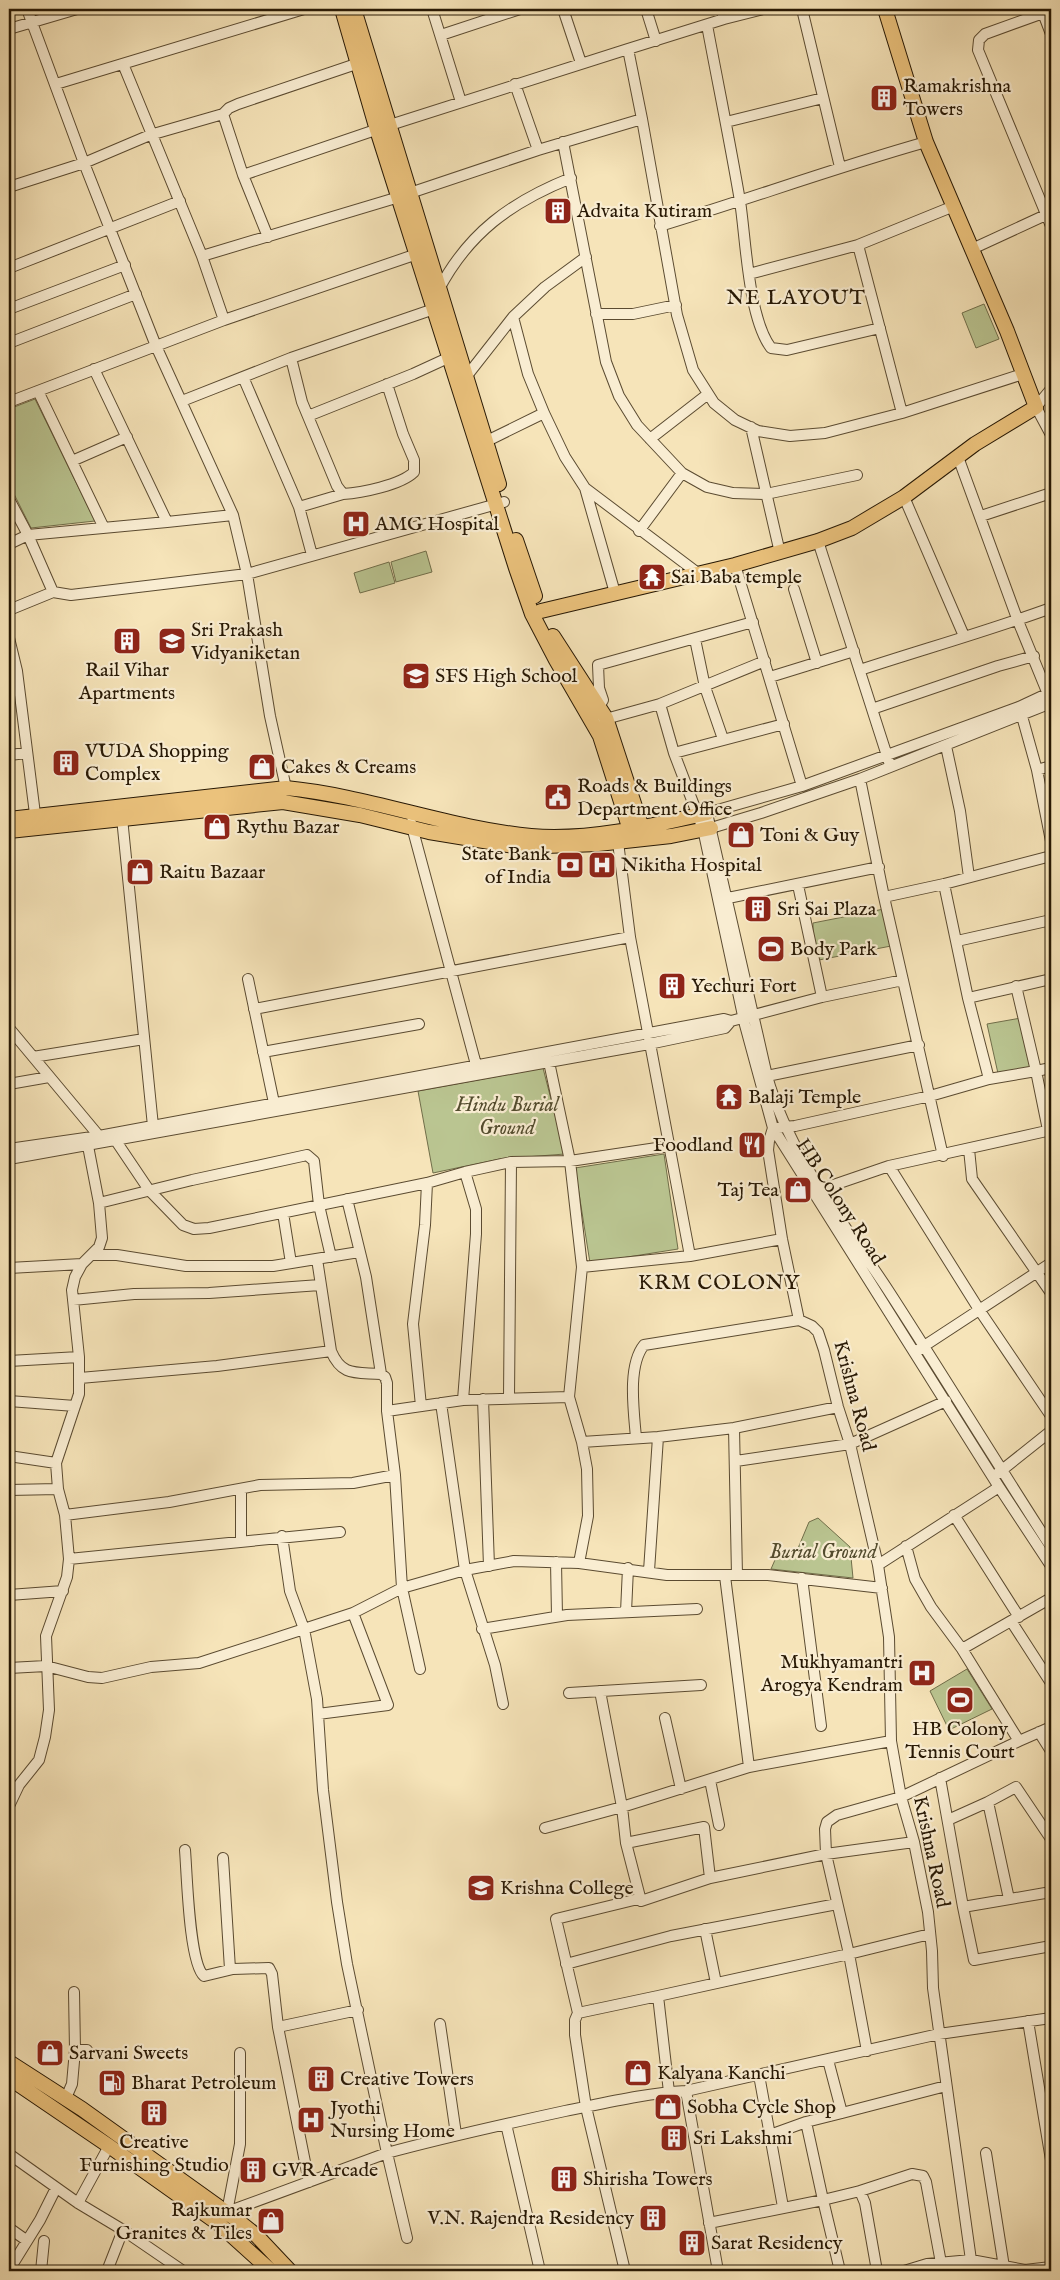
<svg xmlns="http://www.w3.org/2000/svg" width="1060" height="2280" font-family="'IM FELL English',serif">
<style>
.green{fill:#bac591;stroke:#706e4a}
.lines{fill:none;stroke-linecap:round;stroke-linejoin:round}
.minor-casing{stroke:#5b4b31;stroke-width:12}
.major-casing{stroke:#271804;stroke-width:16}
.minor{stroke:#f9edd2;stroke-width:10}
.major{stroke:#ebc27c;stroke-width:14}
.labels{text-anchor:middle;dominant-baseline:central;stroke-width:4.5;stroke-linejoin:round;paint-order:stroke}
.poi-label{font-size:20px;fill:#271804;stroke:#f9edd2;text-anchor:start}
.park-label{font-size:20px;font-style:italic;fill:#534c2e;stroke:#f9edd2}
.street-label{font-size:20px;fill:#271804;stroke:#f9edd2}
.neighbourhood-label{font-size:21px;letter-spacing:1px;fill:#271804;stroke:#f9edd2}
</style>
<rect width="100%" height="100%" fill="#f6e4b9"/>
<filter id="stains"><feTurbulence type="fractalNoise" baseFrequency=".004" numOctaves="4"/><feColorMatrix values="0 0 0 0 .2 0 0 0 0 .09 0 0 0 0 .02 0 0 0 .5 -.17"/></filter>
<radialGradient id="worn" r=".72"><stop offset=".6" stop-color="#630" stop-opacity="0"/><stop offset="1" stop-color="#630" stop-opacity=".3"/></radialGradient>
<path class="green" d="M984,304L999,339L976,348L962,313Z
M35,399L95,521L31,528L9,484V409Z
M426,551L432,572L396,582L391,562Z
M389,562L395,583L360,593L354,573Z
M884,909L891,946L819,960L813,945V923Z
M1021,1018L1032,1072L999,1078L987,1024Z
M543,1068L565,1154L499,1159L433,1173L418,1091Z
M664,1154L678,1249L590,1263L575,1168Z
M818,1518L850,1547L853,1578L771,1569L778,1553H796L809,1522Z
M967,1669L992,1709L949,1730L930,1691Z"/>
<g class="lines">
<defs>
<path id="minor" d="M27,9L84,163L156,346L233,515L247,574L270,716L286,788
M432,9L461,102
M563,9L581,63
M646,9L656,41
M802,9L840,167
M724,19L763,9
M707,25C718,84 730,142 740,201C746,240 748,317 771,348L787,350L880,328
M9,29L77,9
M1051,34L1043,13L985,34L979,40L978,50L1051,226
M441,35L520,9
M628,49L724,19L721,9
M56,84L304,9
M515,84L538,150
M642,119L677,315L693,370L714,403L735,420L758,431L790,436L825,433L902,413L1023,374
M726,122L823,98
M563,142L606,362L619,396L637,425L682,473L707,487L733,493L766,494L857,475
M243,175L390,125L628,49L642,119L538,150L410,193
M9,187L84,163L150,135L223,114
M660,226C749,199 837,167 926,142
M268,237L243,175L223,114L229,108L238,104L359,63
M858,245L902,413
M972,249L1050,213
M202,256L399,197
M586,257L545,287L513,317L528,374L544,413L565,457L585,488L699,574
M9,268L180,201
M749,274L858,245L954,206
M438,291C468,233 511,202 571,178
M9,309L125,265
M596,314H633L676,305
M224,320L417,254
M9,343L136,294
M291,358L302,402L337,486L343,494C361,493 401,485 414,472V460L403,434L387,384
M94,369L167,522L233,515
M243,377L299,507L312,555
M466,377L513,317
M1051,389L1036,407L1051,435
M38,391L104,528
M182,401L291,358L434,309
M9,402L224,320L202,256L123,64
M308,416L413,374L450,357
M751,427L780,553
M650,439L708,394
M487,441L544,413
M958,457L1018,621L1050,699
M72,461L127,437
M585,488L615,593
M904,497L964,636
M9,499L28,535L53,592L9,610
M299,507L343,494
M981,516L1051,493
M639,531L682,473
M818,541L889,762
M9,544L28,535L167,522
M735,565L802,786
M794,589L817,663
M53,592L71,595L247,574L504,502
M9,638L17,671L36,822
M695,639L705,687L723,739
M860,670C924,649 988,631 1051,608
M770,677L854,651
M1051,692L1019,707L802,786L707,813L767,1076C789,1155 844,1223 888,1290C943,1375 996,1462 1051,1547
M660,704L674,753L703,829L745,1025L773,1128L999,1487L1051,1566
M599,707L603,700L599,688L598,665L753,622
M872,709L998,666L1034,656
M1020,709L1037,770L1051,841
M602,720L660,704L765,661
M946,746L960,811L969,877
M674,753L784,724
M9,755L27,753
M1037,770L1051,766
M860,779L884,897L943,1156
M122,818L153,1126
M411,823L478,1072
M711,828L761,813L860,779L1051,703
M944,884L968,998L989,1079
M798,885L822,997
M884,897L944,884L1051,856
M728,898L879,867
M957,941L1051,920
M248,979L274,1103
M1016,986L1036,1071L1051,1068
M968,998L1051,979
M254,1009L630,937
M9,1028L99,1136L116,1141L149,1190L183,1225L194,1229L209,1228L427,1183L465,1172L511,1162L570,1161L670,1146
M263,1052L419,1024
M33,1057L144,1039
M549,1062L570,1161L582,1267L690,1256L630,937L618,842
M767,1076L919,1045
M9,1084L49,1077
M9,1149L99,1136L724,1019L731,1021L822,997L903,980
M969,1149L972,1179L1051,1293
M9,1159L649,1044L725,1028L731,1021
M889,1166L980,1311L1051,1416
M816,1191L889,1166L1051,1130
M347,1199L366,1277L381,1374
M99,1203L192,1180L307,1155L314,1161L319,1205L331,1257
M283,1213L291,1263
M92,1255H117L186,1266H273L359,1252
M690,1256L782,1239
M9,1268L82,1264
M73,1300L134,1294L209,1293L320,1285
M799,1320L812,1326L818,1332L824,1350L838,1407L850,1444L878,1565L889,1637L891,1741L901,1797L914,1842L928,1912L932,1951L933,1988L971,2260L1025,2270L1051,2267
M799,1320L782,1239L768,1150L769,1141L773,1128L795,1126L930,1096L989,1079L1036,1071L1048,1130
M918,1350L1051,1263
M9,1361L79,1357
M80,1378L217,1366L331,1351
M509,1398L511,1162
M483,1399L489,1566
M463,1400L476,1234V1209L465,1172
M9,1401L75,1406
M441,1403L465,1570L495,1665L503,1704
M421,1406L413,1324L425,1225L427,1183
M387,1411L463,1400L569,1397
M734,1428L737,1575
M636,1438C634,1412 627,1366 644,1345L799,1320
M582,1442L658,1437L734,1428L838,1407
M9,1456L56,1463
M736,1461L850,1444L946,1401
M997,1474L1051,1431
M241,1489V1541
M9,1490L58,1489
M65,1515L169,1502L260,1485L353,1483L395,1475
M954,1515L1019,1617
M69,1559L340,1532
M556,1562L557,1616
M579,1563L588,1516L587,1469L582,1442L569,1397L582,1267
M878,1565L999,1487
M649,1571L658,1437
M725,1576L749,1767
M802,1578L821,1726
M9,1595L63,1591
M626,1612L628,1568
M1011,1621L1051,1683
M482,1629L567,1615L697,1609
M962,1649L1051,1598
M9,1668L46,1666L88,1677L102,1678L151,1667L199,1663L304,1629L290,1591L282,1536
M420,1669L402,1588L465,1570L514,1561L579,1563L667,1575H768L882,1588
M569,1693L701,1685
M318,1714L388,1705L353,1613
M665,1718L681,1789
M1039,1732L1051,1751
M891,1741L749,1767L622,1807L626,1843L641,1901L710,1878L826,1854L914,1842
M1019,1741L1051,1727
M940,1778L963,1907
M710,1780L719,1825
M9,1806L19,1785L39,1760L45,1737L49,1710L46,1636L67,1577L69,1559L65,1515L58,1489L56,1463L79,1394V1357L72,1290L75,1277L82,1264L99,1247L102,1238L99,1203L88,1146
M948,1820L988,1802
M545,1828L622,1807L600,1691
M626,1843L704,1827L710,1878
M185,1850C187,1874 189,1963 204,1976L233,1969L269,1968L272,1974L278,2027
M223,1858L230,1969
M1051,1892L963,1907L974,1960L1051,1946
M1009,1899L988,1802L1016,1787L1051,1839
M705,1929L716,1983
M566,1964L671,1936L837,1904
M74,1992L75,2050
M658,1996L849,1954L826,1854L825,1829L827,1822L837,1815L901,1797L1019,1741L962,1649L931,1607L915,1579L906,1546
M578,2013L556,1919L638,1899L641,1901
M1028,2021L1051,2160
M440,2024L456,2134
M867,2051L849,1954L930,1934
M828,2060L842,2113L806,2122L823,2200L860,2191
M759,2075L783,2207
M686,2091L718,2271
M65,2100L72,2084L75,2050H87
M842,2113L946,2086
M506,2124L540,2271
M770,2135L806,2122
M986,2153L1004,2267
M9,2154L78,2203L123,2230L183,2271
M309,2182L278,2027L358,2010
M78,2203L109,2146
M227,2212L387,2153L347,1964L337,1902L323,1790L317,1699L304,1629L353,1613L402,1588L395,1475L387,1411V1383L385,1377L381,1374C356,1372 342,1377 331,1351L317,1259
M224,2217L227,2212L240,2144V2053
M709,2223L823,2200L840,2271
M9,2228L26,2240
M407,2238L387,2153C446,2137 505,2124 565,2111C605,2103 646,2093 686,2091L939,2034L1051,2018
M9,2270L40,2220L56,2188
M41,2271L44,2241
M107,2271L123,2230
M625,2271L586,2107L575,2035V2020L578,2013L658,1996L669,2092
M877,2271L865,2203L860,2191L912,2174L923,2176L926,2182L941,2263
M904,2271L927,2264L971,2260"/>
<path id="major" d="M342,9L377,130L516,568L532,614L556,660L600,736L630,830
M354,9L499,484
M516,540L535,596
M541,611L735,565L818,541L852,528L904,497L975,444L1036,407L1007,331L926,142L885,9
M553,636L606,718L642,828
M9,819L286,788C369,796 448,828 531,836C589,841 651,826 707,813
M9,831L283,802L360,815L429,832L519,847L598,844L671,836L711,828
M9,2062L82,2109L237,2220L257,2236L290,2271
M9,2078L109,2146L219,2224L271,2271"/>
</defs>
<use href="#minor" class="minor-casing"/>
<use href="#major" class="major-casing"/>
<use href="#minor" class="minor"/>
<use href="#major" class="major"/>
</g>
<defs>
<symbol id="building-square" viewBox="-11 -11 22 22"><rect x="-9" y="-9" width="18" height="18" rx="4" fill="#8f2418" stroke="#f9edd2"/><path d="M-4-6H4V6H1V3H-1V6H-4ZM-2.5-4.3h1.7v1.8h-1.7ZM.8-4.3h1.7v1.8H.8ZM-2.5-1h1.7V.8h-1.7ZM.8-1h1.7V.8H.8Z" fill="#fff"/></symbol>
<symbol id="hospital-square" viewBox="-11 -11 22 22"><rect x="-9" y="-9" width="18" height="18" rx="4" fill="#8f2418" stroke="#f9edd2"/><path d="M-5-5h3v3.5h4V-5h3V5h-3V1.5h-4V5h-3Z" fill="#fff"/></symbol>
<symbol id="temple-square" viewBox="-11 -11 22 22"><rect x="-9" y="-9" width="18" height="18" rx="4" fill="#8f2418" stroke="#f9edd2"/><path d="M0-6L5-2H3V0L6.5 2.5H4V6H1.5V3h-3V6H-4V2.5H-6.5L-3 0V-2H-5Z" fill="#fff"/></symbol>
<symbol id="school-square" viewBox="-11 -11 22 22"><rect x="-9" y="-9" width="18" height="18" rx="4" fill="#8f2418" stroke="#f9edd2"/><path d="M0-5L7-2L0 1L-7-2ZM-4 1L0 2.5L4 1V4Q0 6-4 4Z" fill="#fff"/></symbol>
<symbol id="shop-square" viewBox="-11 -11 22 22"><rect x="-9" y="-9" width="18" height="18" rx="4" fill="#8f2418" stroke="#f9edd2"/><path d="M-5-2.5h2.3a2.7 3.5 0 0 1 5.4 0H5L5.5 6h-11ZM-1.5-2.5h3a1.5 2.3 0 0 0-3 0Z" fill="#fff"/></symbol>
<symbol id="civic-square" viewBox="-11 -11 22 22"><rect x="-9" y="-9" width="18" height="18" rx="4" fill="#8f2418" stroke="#f9edd2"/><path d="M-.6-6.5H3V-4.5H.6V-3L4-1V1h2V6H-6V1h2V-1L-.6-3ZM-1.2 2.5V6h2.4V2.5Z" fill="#fff"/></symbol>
<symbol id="bank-square" viewBox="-11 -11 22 22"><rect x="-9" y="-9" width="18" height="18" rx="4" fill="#8f2418" stroke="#f9edd2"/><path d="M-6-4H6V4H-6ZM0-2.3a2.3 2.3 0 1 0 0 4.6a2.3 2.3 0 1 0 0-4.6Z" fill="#fff"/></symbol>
<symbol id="stadium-square" viewBox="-11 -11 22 22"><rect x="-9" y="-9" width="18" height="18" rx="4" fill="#8f2418" stroke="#f9edd2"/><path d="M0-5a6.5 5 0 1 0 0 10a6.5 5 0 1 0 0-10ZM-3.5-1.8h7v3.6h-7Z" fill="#fff"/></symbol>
<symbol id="restaurant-square" viewBox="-11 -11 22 22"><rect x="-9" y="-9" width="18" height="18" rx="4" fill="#8f2418" stroke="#f9edd2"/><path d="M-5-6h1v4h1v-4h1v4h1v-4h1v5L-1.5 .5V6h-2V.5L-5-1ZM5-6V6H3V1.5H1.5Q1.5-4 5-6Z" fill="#fff"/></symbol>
<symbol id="university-square" viewBox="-11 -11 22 22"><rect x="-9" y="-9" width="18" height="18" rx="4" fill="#8f2418" stroke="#f9edd2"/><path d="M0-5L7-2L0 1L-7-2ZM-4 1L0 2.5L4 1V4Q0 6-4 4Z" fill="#fff"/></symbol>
<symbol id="fuel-square" viewBox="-11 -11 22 22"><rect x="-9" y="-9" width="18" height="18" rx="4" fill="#8f2418" stroke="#f9edd2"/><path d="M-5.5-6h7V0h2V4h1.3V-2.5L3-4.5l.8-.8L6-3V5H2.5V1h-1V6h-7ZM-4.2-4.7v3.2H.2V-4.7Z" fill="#fff"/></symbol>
</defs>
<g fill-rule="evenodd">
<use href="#building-square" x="868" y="82" width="32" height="32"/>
<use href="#building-square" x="542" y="195" width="32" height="32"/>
<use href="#hospital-square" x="340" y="508" width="32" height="32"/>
<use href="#temple-square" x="636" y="561" width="32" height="32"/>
<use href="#building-square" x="111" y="625" width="32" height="32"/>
<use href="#school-square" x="156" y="625" width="32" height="32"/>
<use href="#school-square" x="400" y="660" width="32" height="32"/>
<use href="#building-square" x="50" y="747" width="32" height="32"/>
<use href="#shop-square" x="246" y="751" width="32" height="32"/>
<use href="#civic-square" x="542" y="781" width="32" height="32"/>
<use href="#shop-square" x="201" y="811" width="32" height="32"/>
<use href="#shop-square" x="725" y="819" width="32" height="32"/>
<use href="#bank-square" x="554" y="849" width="32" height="32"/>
<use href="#hospital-square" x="586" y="849" width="32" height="32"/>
<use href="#shop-square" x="124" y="856" width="32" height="32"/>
<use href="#building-square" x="742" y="893" width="32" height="32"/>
<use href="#stadium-square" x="755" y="933" width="32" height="32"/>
<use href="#building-square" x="656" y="970" width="32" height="32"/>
<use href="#temple-square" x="713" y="1081" width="32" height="32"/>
<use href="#restaurant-square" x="736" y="1129" width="32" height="32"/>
<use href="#shop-square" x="782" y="1174" width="32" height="32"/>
<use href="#hospital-square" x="906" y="1657" width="32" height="32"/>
<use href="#stadium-square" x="944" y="1684" width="32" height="32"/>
<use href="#university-square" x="465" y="1872" width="32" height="32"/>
<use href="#shop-square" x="34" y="2037" width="32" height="32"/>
<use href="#shop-square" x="622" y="2057" width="32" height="32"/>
<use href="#building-square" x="305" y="2063" width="32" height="32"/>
<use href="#fuel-square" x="96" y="2067" width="32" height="32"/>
<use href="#shop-square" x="652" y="2091" width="32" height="32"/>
<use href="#building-square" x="138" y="2097" width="32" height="32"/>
<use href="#hospital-square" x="295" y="2104" width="32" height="32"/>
<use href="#building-square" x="658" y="2122" width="32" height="32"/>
<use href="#building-square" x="237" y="2154" width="32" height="32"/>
<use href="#building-square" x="548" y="2163" width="32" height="32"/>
<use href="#building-square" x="637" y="2202" width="32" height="32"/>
<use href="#shop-square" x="255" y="2205" width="32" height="32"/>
<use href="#building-square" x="676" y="2227" width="32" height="32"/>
</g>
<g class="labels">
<g class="poi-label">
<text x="903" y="86">Ramakrishna<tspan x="903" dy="23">Towers</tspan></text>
<text x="577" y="211">Advaita Kutiram</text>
<text x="375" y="524">AMG Hospital</text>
<text x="671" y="577">Sai Baba temple</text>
<text x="191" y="630">Sri Prakash<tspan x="191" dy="23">Vidyaniketan</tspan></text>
<text x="127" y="670" text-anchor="middle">Rail Vihar<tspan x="127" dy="23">Apartments</tspan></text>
<text x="435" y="676">SFS High School</text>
<text x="85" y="751">VUDA Shopping<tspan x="85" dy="23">Complex</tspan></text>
<text x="281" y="767">Cakes &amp; Creams</text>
<text x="577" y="786">Roads &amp; Buildings<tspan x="577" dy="23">Department Office</tspan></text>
<text x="236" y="827">Rythu Bazar</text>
<text x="760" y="835">Toni &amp; Guy</text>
<text x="551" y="854" text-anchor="end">State Bank<tspan x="551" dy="23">of India</tspan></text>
<text x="621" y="865">Nikitha Hospital</text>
<text x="159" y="872">Raitu Bazaar</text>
<text x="777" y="909">Sri Sai Plaza</text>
<text x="790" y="949">Body Park</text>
<text x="691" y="986">Yechuri Fort</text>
<text x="748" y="1097">Balaji Temple</text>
<text x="733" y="1145" text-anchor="end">Foodland</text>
<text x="779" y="1190" text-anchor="end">Taj Tea</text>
<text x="903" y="1662" text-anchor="end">Mukhyamantri<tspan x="903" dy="23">Arogya Kendram</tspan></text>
<text x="960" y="1729" text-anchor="middle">HB Colony<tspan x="960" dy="23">Tennis Court</tspan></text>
<text x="500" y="1888">Krishna College</text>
<text x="69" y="2053">Sarvani Sweets</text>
<text x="657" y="2073">Kalyana Kanchi</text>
<text x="340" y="2079">Creative Towers</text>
<text x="131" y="2083">Bharat Petroleum</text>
<text x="687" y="2107">Sobha Cycle Shop</text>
<text x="330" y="2108">Jyothi<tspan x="330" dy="23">Nursing Home</tspan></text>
<text x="693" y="2138">Sri Lakshmi</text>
<text x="154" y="2142" text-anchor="middle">Creative<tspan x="154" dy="23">Furnishing Studio</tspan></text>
<text x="272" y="2170">GVR Arcade</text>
<text x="583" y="2179">Shirisha Towers</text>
<text x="252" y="2210" text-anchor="end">Rajkumar<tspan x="252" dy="23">Granites &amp; Tiles</tspan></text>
<text x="634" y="2218" text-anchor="end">V.N. Rajendra Residency</text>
<text x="711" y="2243">Sarat Residency</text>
</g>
<g class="park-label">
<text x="507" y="1105">Hindu Burial<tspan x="507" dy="23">Ground</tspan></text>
<text x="823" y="1552">Burial Ground</text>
</g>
<g class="street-label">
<text transform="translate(840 1202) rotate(57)">HB Colony Road</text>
<text transform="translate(854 1396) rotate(75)">Krishna Road</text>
<text transform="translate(931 1852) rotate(78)">Krishna Road</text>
</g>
<g class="neighbourhood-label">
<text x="796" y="298">NE LAYOUT</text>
<text x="719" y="1283">KRM COLONY</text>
</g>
</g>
<rect width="1060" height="2280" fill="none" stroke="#f6e4b9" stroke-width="30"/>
<rect x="10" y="10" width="1040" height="2260" fill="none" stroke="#271804" stroke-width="2.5"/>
<rect x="15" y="15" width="1030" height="2250" fill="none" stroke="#271804"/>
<rect width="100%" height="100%" filter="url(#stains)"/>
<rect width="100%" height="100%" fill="url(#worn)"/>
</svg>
